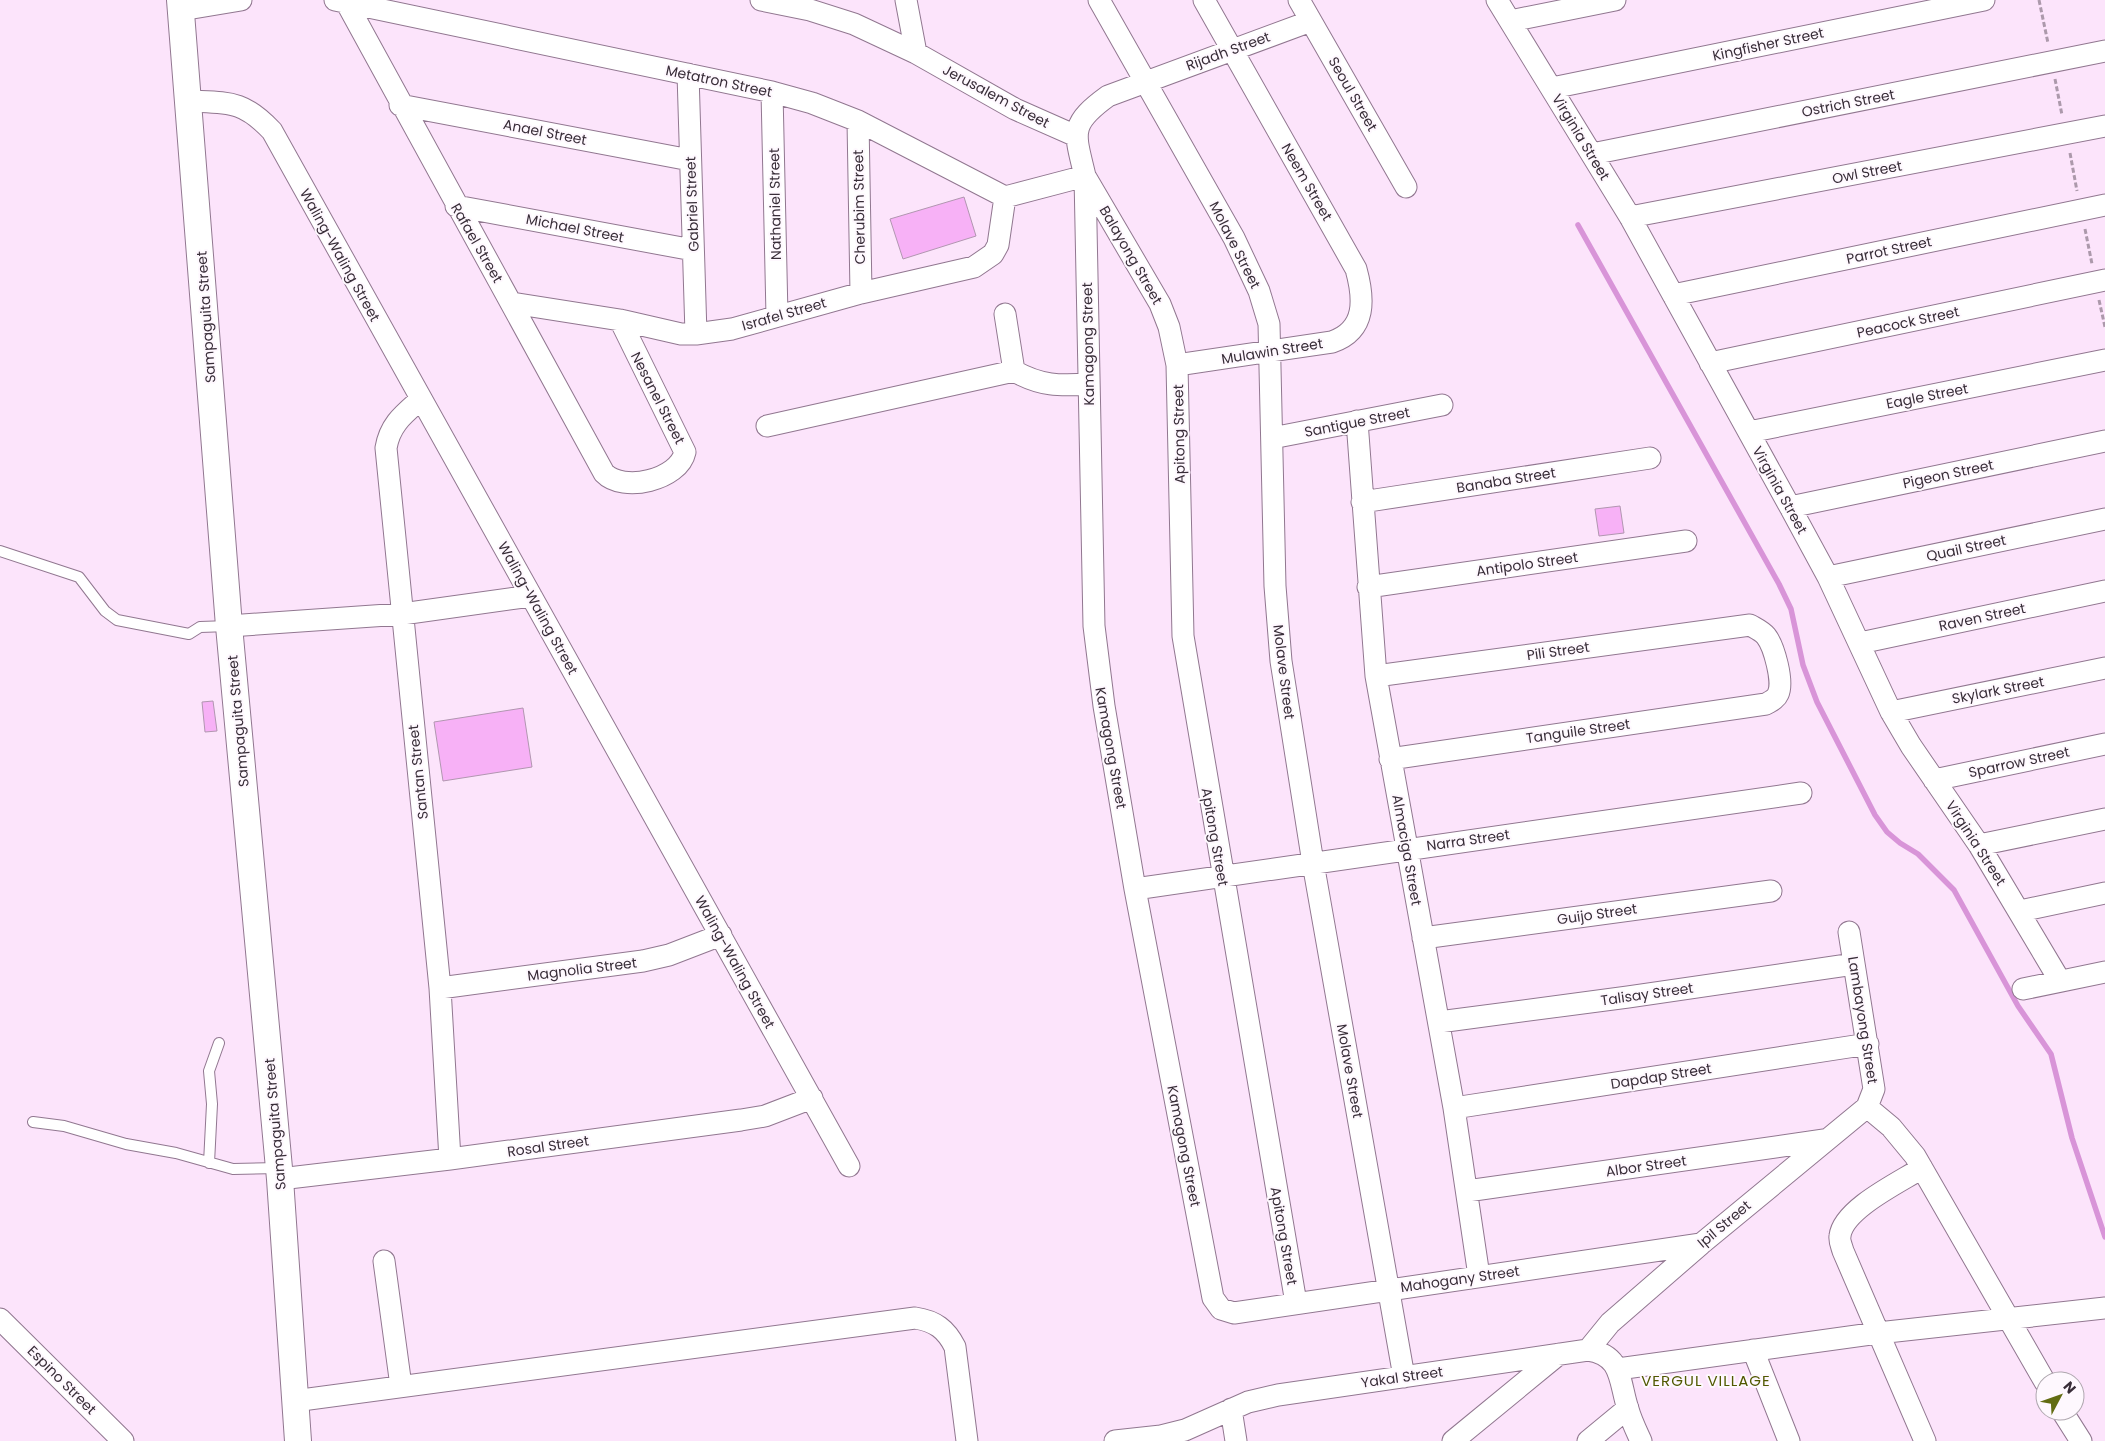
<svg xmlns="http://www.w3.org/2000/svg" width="2105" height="1441" font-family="Poppins,sans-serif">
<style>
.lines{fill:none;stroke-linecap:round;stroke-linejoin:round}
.stream{stroke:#d894d8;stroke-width:5.5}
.building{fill:#f7b1f6;stroke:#b196b0}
.service-casing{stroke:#917790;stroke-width:12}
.minor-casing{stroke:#917790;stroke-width:23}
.tertiary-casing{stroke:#917790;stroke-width:28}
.path{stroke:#ac99ab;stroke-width:3;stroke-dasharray:5 2.5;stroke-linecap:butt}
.service{stroke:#fff;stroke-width:10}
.minor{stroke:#fff;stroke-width:21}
.tertiary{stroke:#fff;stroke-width:26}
.labels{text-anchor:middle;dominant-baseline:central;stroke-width:4;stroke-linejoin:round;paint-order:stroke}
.street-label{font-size:14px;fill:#382d38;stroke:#fef8fe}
.neighbourhood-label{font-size:15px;letter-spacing:1px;fill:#515901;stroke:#fef8fe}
</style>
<rect width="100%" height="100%" fill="#fce4fb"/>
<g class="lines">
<path class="stream" d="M1578,225L1779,584L1791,609L1803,665L1817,702L1875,815L1887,832L1900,843L1918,854L1954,890L2018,1006L2051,1054L2072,1138L2105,1237"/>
</g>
<path class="building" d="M964,197L976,236L903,259L890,219Z
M1620,506L1624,533L1599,536L1595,509Z
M213,701L217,731L205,732L202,702Z
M523,708L532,767L443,781L434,722Z"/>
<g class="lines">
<defs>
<path id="service" d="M0,551L79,577L105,611L117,620L189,634L200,627L229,626
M33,1122L64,1126L126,1144L176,1153L233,1169L279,1168
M209,1163L212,1104L209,1071L219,1043"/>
<path id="minor" d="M335,0L772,92L812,103L858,121L1005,197L1085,176
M761,0L810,10L854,24L916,53L1015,109L1076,136
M906,0L916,53
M1099,0L1234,238L1259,291L1269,324L1275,586L1281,661L1313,863L1404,1377
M1299,0L1406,187
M1497,0L1630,217L1790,507L1828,577L1891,712L1911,746L1979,845L2060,981
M346,2L604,473C623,493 679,480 685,452L620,320
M181,10L241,0
M1311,21L1108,96C1068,125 1075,133 1085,176L1094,626L1104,706L1135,889L1213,1298L1221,1309L1234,1313L1701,1244
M1510,21L1615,0
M688,74L696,334
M1552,88L1984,0
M772,92L777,316
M189,101C229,103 243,100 272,131L849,1166
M400,105L690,160
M858,121L861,293
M1592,154L2105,51
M1085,176L1160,304L1169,327L1177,365L1183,636L1296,1303
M456,206L693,250
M1630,217L2105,126
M1673,295L2105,205
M512,303L620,320L681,334H696L732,329L861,293L974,267L993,254L998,245L1005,197
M1005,314L1014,371
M1710,363L2105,280
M1177,365L1332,342C1367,330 1364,298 1356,269L1204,0
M421,399C404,414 390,424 386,448L440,988L450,1159
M1357,421L1376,676L1454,1108L1479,1276
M767,426L1014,371C1041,386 1059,386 1089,384
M1749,432L2105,360
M1272,438L1442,405
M1362,502L1650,458
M1790,507L2105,441
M1828,577L2105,519
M1368,587L1686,541
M229,626L402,614L531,596
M1860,643L2105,591
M1376,676L1750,625C1755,628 1762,631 1766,636C1774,646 1784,682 1778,694C1776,699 1771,701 1766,704L1390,759
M1891,712L2105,668
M1934,780L2105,744
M1979,845L2105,819
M1135,889L1801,793
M2020,911L2105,893
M1423,938L1771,891
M440,988L643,961L669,955L721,935
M2023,989L2105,972
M1439,1022L1628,997L1854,964
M1867,1107L1891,1127L1915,1156L2045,1382
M1454,1108L1868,1044
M1922,1168C1900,1182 1843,1209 1840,1236C1839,1241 1842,1247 1843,1251L1925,1441
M280,1179L450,1159L741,1120L765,1116L812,1098
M1467,1191L1824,1140
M384,1261L401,1386
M0,1319L123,1441
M1588,1350L1610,1323L1701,1244L1867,1107L1874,1089L1849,932
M1753,1350L1789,1441
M1618,1369L1878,1333L2105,1308
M294,1401L915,1318C935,1321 946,1329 955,1347L967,1441
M1231,1409L1236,1441
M2062,1411L2081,1441
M1115,1441L1161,1436L1185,1430L1248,1402L1278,1395L1588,1350C1623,1355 1619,1382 1628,1409C1631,1420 1636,1430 1641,1441
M1453,1441L1559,1354
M1588,1441L1628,1408"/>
<path id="tertiary" d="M180,0L229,626L280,1179L298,1441"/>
</defs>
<use href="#service" class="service-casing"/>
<use href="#minor" class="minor-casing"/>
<use href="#tertiary" class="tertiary-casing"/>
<path class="path" d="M2039,0L2048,43
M2055,79L2062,115
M2070,153L2077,191
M2085,229L2092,264
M2099,300L2105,327"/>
<use href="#service" class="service"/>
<use href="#minor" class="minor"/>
<use href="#tertiary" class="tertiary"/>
</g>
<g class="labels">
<g class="street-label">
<text transform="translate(1768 44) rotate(-12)">Kingfisher Street</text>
<text transform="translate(1228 51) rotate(-20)">Rijadh Street</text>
<text transform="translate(719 81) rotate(12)">Metatron Street</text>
<text transform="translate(1353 94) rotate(60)">Seoul Street</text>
<text transform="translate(996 96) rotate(28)">Jerusalem Street</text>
<text transform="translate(1848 103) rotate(-11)">Ostrich Street</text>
<text transform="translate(545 132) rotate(11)">Anael Street</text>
<text transform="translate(1581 137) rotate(59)">Virginia Street</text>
<text transform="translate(1867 172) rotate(-11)">Owl Street</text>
<text transform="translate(1307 182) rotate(60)">Neem Street</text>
<text transform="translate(692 204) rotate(-92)">Gabriel Street</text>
<text transform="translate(775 204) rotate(-91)">Nathaniel Street</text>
<text transform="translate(859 207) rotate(-91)">Cherubim Street</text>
<text transform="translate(575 228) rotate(11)">Michael Street</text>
<text transform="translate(477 243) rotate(60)">Rafael Street</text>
<text transform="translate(1235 245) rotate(63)">Molave Street</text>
<text transform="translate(1889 250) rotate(-12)">Parrot Street</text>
<text transform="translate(340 255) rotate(61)">Waling-Waling Street</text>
<text transform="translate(1131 255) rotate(60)">Balayong Street</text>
<text transform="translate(784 314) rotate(-16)">Israfel Street</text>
<text transform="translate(206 317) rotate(-94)">Sampaguita Street</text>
<text transform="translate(1908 322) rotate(-12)">Peacock Street</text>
<text transform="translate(1088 344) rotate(-91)">Kamagong Street</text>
<text transform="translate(1272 351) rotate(-9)">Mulawin Street</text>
<text transform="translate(1927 396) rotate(-11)">Eagle Street</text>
<text transform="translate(658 398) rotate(63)">Nesanel Street</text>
<text transform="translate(1357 422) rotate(-11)">Santigue Street</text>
<text transform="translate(1179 434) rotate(-91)">Apitong Street</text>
<text transform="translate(1948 474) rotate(-12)">Pigeon Street</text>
<text transform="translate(1506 480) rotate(-9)">Banaba Street</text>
<text transform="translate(1780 490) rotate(61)">Virginia Street</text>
<text transform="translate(1966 548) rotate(-12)">Quail Street</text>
<text transform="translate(1527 564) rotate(-8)">Antipolo Street</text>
<text transform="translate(538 608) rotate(61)">Waling-Waling Street</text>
<text transform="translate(1982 617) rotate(-12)">Raven Street</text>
<text transform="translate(1558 651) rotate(-8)">Pili Street</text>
<text transform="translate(1284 672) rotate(83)">Molave Street</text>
<text transform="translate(1998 690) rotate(-11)">Skylark Street</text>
<text transform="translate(238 721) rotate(-95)">Sampaguita Street</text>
<text transform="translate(1578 731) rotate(-8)">Tanguile Street</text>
<text transform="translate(1111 748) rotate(80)">Kamagong Street</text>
<text transform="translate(2019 762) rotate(-12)">Sparrow Street</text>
<text transform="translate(418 772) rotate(-96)">Santan Street</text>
<text transform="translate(1215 837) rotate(80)">Apitong Street</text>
<text transform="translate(1468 840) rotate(-8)">Narra Street</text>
<text transform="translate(1976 843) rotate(57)">Virginia Street</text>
<text transform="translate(1407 850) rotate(80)">Almaciga Street</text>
<text transform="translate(1597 914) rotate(-8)">Guijo Street</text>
<text transform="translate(735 962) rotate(61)">Waling-Waling Street</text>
<text transform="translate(582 969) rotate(-7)">Magnolia Street</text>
<text transform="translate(1647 994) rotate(-8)">Talisay Street</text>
<text transform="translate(1863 1020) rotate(81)">Lambayong Street</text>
<text transform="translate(1350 1071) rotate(80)">Molave Street</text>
<text transform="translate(1661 1076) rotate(-9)">Dapdap Street</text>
<text transform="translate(275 1124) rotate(-95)">Sampaguita Street</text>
<text transform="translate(548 1146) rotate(-8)">Rosal Street</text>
<text transform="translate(1184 1146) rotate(79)">Kamagong Street</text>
<text transform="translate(1646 1166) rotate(-8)">Albor Street</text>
<text transform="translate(1724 1224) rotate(-40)">Ipil Street</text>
<text transform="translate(1284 1236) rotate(80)">Apitong Street</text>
<text transform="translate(1460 1279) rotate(-8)">Mahogany Street</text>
<text transform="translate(1402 1377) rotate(-8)">Yakal Street</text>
<text transform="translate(62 1380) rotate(45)">Espino Street</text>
</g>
<g class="neighbourhood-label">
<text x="1706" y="1380">VERGUL VILLAGE</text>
</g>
</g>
<g transform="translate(2060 1396) rotate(49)"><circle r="24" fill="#fef8fe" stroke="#afa7af"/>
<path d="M0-4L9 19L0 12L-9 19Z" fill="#626c12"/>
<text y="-8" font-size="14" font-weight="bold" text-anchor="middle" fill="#382d38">N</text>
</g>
</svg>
